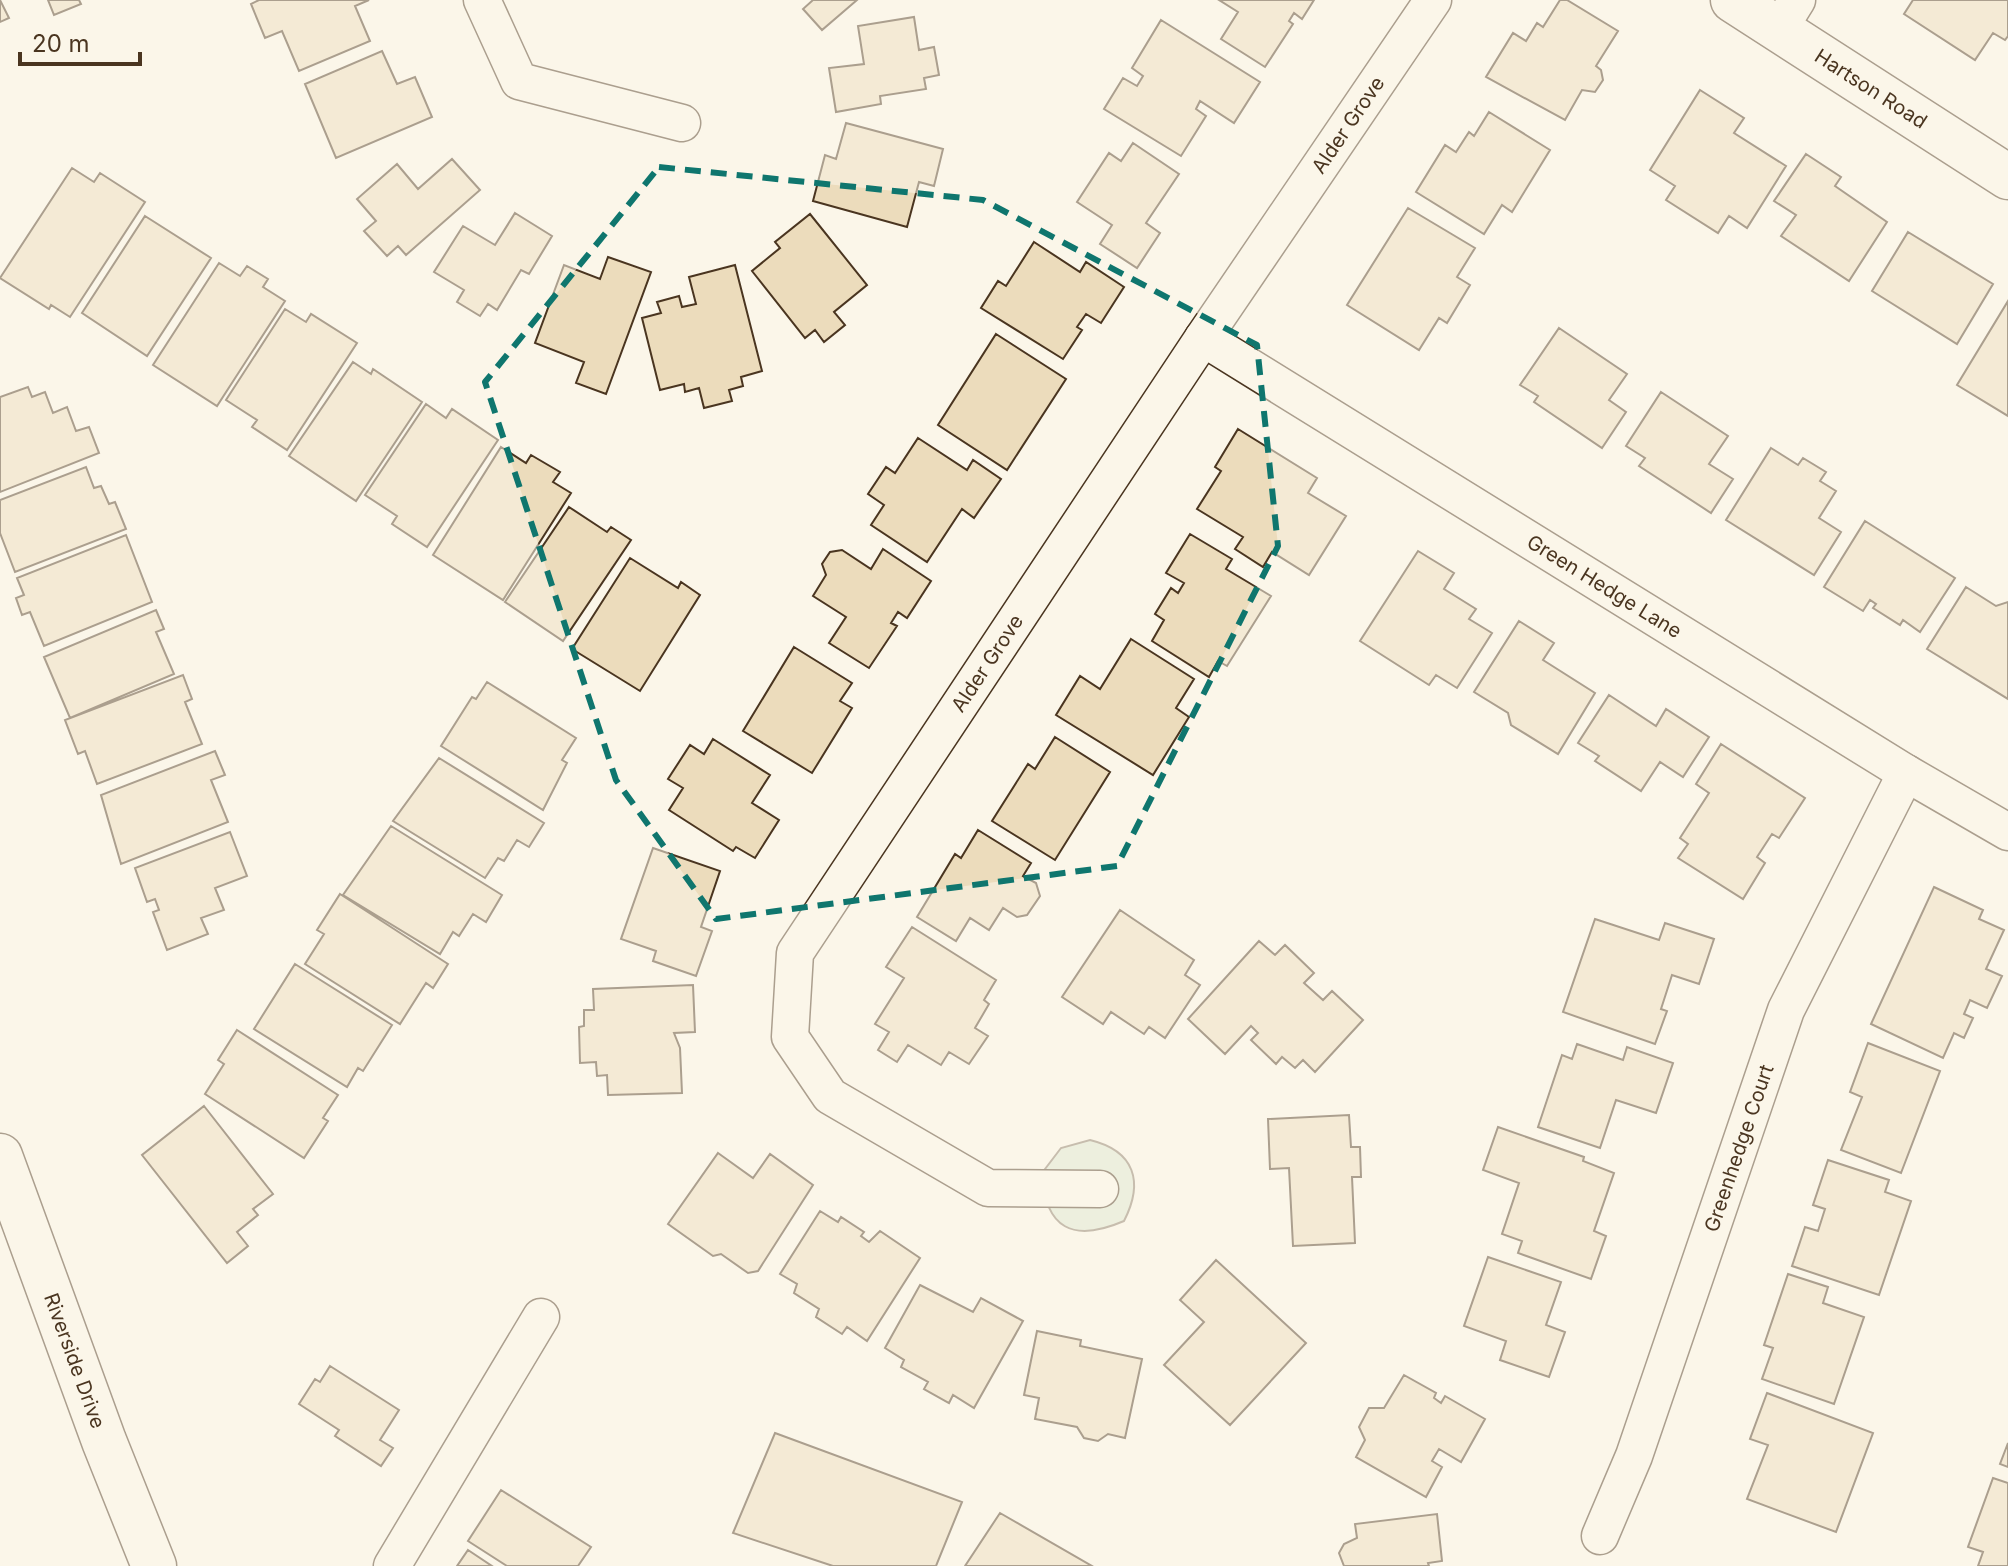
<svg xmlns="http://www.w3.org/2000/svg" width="2008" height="1566" font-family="Inter,sans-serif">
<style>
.green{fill:#dce7d0;stroke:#887966;stroke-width:2}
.building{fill:#ecdcbc;stroke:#4a3520;stroke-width:2}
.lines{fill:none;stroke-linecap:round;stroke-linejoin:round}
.street-casing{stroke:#4a3520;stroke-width:39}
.secondary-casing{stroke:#4a3520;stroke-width:47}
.street{stroke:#fbf6e9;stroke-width:36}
.secondary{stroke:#fbf6e9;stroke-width:44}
.marked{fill:none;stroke:#0f766e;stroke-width:6;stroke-dasharray:16 10;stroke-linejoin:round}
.labels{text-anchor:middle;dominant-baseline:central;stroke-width:6;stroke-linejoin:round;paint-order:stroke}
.street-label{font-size:20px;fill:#4a3520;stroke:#fbf6e9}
</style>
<rect width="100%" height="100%" fill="#fbf6e9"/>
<path class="green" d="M1090,1140C1135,1151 1144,1182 1124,1221C1073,1243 1045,1229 1042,1173L1061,1148Z"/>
<path class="building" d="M0,0L9,18L0,22Z
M48,0H79L81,4L54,15Z
M259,0H369L355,6L370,41L299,71L282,31L265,38L251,4Z
M813,0H857L822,30L803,9Z
M1219,0H1314L1302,19L1294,13L1289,21L1293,24L1265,67L1221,39L1238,12Z
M1560,0H1567L1618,31L1596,66L1601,70L1603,80L1595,92L1582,90L1565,120L1486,77L1513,33L1526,41L1537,23L1543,27Z
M1913,0H2008V36L2005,40L1993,33L1975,60L1904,14Z
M914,17L919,50L934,47L939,75L924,78L926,89L880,96L881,104L836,112L829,68L864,64L858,26Z
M1161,20L1260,82L1234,123L1200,101L1196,109L1206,116L1181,156L1104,109L1123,78L1137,86L1143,76L1132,68Z
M382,51L397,84L415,77L432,117L336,158L305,84Z
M1700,90L1744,118L1734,133L1786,166L1747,228L1729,216L1718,233L1666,200L1675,186L1650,170Z
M1489,112L1550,150L1512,212L1502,205L1484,234L1416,192L1445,145L1456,152L1469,132L1474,136Z
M846,123L943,149L934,186L919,182L907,227L813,201L825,155L836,159Z
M1133,143L1179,174L1146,223L1160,233L1137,268L1100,244L1112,225L1077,202L1109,153L1121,161Z
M1806,154L1841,177L1835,186L1887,222L1849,281L1781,236L1796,215L1774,201Z
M452,159L480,190L406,255L398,246L387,256L364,231L376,221L357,199L397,164L418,189Z
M72,168L94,182L100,173L145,202L70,317L51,305L49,309L0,278Z
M1408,208L1475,248L1457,277L1470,285L1447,323L1439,318L1419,350L1347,305Z
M515,213L552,236L529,274L521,270L497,310L488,304L480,316L457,302L464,290L434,272L463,226L495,245Z
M810,214L867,285L834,312L845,325L824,342L815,330L805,338L752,271L780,248L775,242Z
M145,216L211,258L147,356L82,313Z
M1908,232L1993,284L1957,344L1872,291Z
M1034,242L1080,272L1086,262L1124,287L1101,323L1086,314L1077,327L1082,330L1063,359L981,308L998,281L1006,286Z
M608,257L651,272L606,394L576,383L584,362L535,343L564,265L600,279Z
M219,263L240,276L247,266L268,279L263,287L285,301L217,406L153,365Z
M735,265L762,371L741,377L743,386L729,390L732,401L704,408L699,388L685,392L684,384L660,390L642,318L661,313L657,302L679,296L682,307L696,304L689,277Z
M2008,301V416L1957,385Z
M285,309L306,322L311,314L357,343L287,450L252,427L257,420L226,400Z
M1559,328L1627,374L1609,400L1626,412L1602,448L1534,402L1538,396L1520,385Z
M996,334L1066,379L1007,470L938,425Z
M353,362L371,374L373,369L422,402L356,501L289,456Z
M28,387L32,397L45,392L53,413L67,407L76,431L89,427L99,453L0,492V397Z
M1661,392L1728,436L1709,464L1733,479L1711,513L1639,466L1645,458L1626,446Z
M426,404L446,418L452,409L498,440L427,547L392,524L397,516L365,495Z
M1238,429L1317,478L1308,493L1346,516L1309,575L1272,552L1263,567L1235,549L1243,537L1197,509L1221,471L1215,467Z
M918,438L967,470L973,460L1001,479L974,518L962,509L927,562L871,525L884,505L868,494L886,467L895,473Z
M501,447L526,463L531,455L560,472L553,482L571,493L503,600L433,555Z
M1771,448L1798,465L1803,458L1826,472L1820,481L1836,491L1819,518L1841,532L1814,575L1726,520Z
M86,467L94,488L101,486L109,504L115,502L126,529L15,572L0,533V500Z
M569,507L607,532L611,527L631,540L563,641L505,602Z
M1865,521L1955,578L1920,632L1903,620L1900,625L1873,608L1876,604L1870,600L1863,611L1824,587Z
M1190,534L1232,559L1226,569L1271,596L1227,666L1218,661L1209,677L1152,641L1164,620L1155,614L1171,588L1178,593L1184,583L1166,573Z
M126,535L152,602L44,646L30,612L22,615L16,598L24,595L17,578Z
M883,549L931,581L907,618L898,612L891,623L897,626L869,668L829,643L846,617L813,596L826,575L822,564L830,552L842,550L871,569Z
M1418,551L1454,573L1444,589L1476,609L1469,619L1492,633L1457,688L1436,675L1429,685L1360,641Z
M630,558L678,588L681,582L700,595L640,691L572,649Z
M1966,587L1996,606L2008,602V699L1927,649Z
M156,610L164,629L156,632L174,674L70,718L44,657Z
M1519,621L1554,643L1543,660L1595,693L1558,754L1511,725L1508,713L1474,692Z
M1131,639L1194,679L1176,708L1189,717L1153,775L1056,715L1080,676L1100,689Z
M794,647L852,683L840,701L852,708L812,773L743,731Z
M183,675L192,699L185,702L202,744L97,784L85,751L78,754L65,720Z
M487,682L576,738L562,760L567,763L543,810L441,746L472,697L476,699Z
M1609,695L1656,726L1666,709L1709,737L1683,777L1660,762L1641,791L1595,761L1599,756L1578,743Z
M1055,737L1110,772L1055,860L992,821L1028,764L1035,769Z
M713,739L770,775L752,803L779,820L755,858L736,847L733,851L669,810L683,788L668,779L690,745L704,754Z
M1721,744L1805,798L1779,838L1772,834L1757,857L1765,863L1743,899L1678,858L1688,844L1680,838L1709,793L1696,784Z
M215,751L225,775L211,780L228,822L121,864L101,795Z
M439,758L544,823L529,847L517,840L504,861L498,858L485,878L393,821Z
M391,826L502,895L486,922L473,914L459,936L453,932L440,954L343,895Z
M978,830L1031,863L1023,876L1036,883L1040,896L1027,915L1017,917L1003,908L989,930L970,918L956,941L917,917L955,854L961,858Z
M230,832L247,876L215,888L224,910L201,918L208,934L167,950L153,912L159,910L155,899L147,902L135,868Z
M653,848L720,871L701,927L712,931L696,976L653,961L656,951L621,939Z
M1934,887L1983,910L1979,919L2004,930L1986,969L2002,976L1987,1008L1970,1000L1964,1014L1973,1018L1964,1038L1954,1033L1943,1058L1871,1024Z
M340,894L448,964L433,988L426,983L400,1024L305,964L324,934L317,930Z
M1120,910L1194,960L1185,975L1200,985L1165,1038L1149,1027L1144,1034L1111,1012L1103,1024L1062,997Z
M1595,919L1659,940L1665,923L1714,939L1699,984L1672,975L1661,1009L1667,1011L1655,1044L1563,1012Z
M912,927L996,980L984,1000L989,1004L975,1028L988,1036L969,1064L949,1052L941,1065L908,1045L897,1062L878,1050L889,1032L875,1024L904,978L886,967Z
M1259,941L1275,955L1285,945L1314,973L1304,983L1323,1000L1332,991L1363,1020L1315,1072L1303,1060L1295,1068L1282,1057L1276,1064L1251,1040L1258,1033L1251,1026L1225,1054L1188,1019Z
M295,964L392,1025L363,1071L358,1068L347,1087L254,1029Z
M693,985L695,1032L674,1033L680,1048L682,1093L608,1095L607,1075L597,1076L596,1062L580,1063L579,1027L584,1026V1010H594L593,989Z
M237,1030L338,1095L323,1118L328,1121L304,1158L205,1094L224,1064L218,1060Z
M1868,1043L1940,1071L1901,1173L1841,1150L1862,1097L1850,1092Z
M1577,1044L1623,1060L1627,1047L1673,1063L1656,1113L1616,1100L1600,1148L1538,1127L1562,1055L1572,1059Z
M204,1106L273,1194L253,1209L258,1215L237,1232L248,1246L227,1263L142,1155Z
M1349,1115L1351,1147H1360L1361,1177H1352L1355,1243L1293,1246L1289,1168L1270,1169L1268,1119Z
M1498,1127L1584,1157L1583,1161L1614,1173L1594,1231L1606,1236L1591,1279L1518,1253L1522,1241L1502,1234L1519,1183L1483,1170Z
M718,1153L753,1178L770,1154L813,1185L758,1271L748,1273L721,1254L713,1256L668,1224Z
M1828,1160L1889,1180L1885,1192L1911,1201L1879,1295L1792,1266L1805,1227L1818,1231L1825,1209L1813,1205Z
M820,1211L838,1222L841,1217L864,1232L861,1236L869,1242L880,1231L920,1258L867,1341L847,1327L842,1334L816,1317L819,1309L794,1293L797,1284L780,1274Z
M1488,1257L1561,1282L1546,1325L1565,1332L1549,1377L1500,1360L1506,1341L1464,1326Z
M1216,1260L1306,1343L1230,1425L1164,1365L1204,1322L1180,1300Z
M1788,1274L1828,1287L1823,1303L1864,1317L1834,1404L1762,1379L1773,1348L1764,1345Z
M920,1285L973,1312L981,1298L1023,1321L974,1408L953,1395L949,1403L924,1389L928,1382L901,1367L904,1360L885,1348Z
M1037,1331L1081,1340L1080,1346L1142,1359L1125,1438L1108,1434L1098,1441L1084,1438L1077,1427L1035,1419L1039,1398L1024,1395Z
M330,1366L399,1410L380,1440L393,1448L381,1466L335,1436L339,1430L299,1404L315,1379L320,1382Z
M1404,1375L1436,1393L1434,1398L1441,1403L1445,1396L1485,1419L1461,1462L1439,1449L1432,1461L1442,1467L1426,1497L1356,1457L1365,1440L1359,1427L1369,1408H1384Z
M1767,1393L1873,1433L1836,1532L1747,1499L1768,1445L1750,1439Z
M775,1433L962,1502L936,1566H833L733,1533Z
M2008,1443V1467L2000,1464Z
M1993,1478L2008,1483V1566H1978L1983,1552L1968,1547Z
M501,1490L591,1547L578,1566H507L468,1541Z
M1000,1513L1092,1566H965Z
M1437,1514L1442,1561L1428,1563L1429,1566H1344L1339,1553L1344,1544L1357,1538L1355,1524Z
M468,1550L492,1566H457Z"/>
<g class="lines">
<defs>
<g id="street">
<path d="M482,0L519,81L682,123"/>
<path d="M1779,29L1797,0"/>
<path id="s1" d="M1203,338L1906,773L2008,832"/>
<path id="s2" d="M1100,1189L988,1188L830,1096L790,1037L795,953L1203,338L1433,0"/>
<path id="s3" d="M1600,1536L1634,1456L1786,1010L1906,773"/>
<path d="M392,1566L541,1317"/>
</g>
<g id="secondary">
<path id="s4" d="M1733,0L2008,177"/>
<path id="s5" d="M0,1156L104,1441L154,1566"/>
</g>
</defs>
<use href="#street" class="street-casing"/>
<use href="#secondary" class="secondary-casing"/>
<use href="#street" class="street"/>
<use href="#secondary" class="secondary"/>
</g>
<path d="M0 0H2008V1566H0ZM659,167L983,200L1257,345L1278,546L1117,866L716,919L616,780L485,382Z" fill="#fbf6e9" fill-opacity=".55" fill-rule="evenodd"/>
<path class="marked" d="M659,167L983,200L1257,345L1278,546L1117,866L716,919L616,780L485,382Z"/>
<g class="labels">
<g class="street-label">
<text stroke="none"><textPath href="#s4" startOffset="164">Hartson Road</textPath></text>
<text stroke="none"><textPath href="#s2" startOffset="1446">Alder Grove</textPath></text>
<text stroke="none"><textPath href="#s1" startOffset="472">Green Hedge Lane</textPath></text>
<text stroke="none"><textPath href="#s2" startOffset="798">Alder Grove</textPath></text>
<text stroke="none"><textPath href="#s3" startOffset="412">Greenhedge Court</textPath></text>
<text stroke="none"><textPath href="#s5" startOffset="218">Riverside Drive</textPath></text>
</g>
</g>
<path d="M20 52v12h120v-12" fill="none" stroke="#4a3520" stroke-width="4"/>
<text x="32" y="52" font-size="24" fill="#4a3520" stroke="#fbf6e9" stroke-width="6" paint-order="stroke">20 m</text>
</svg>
